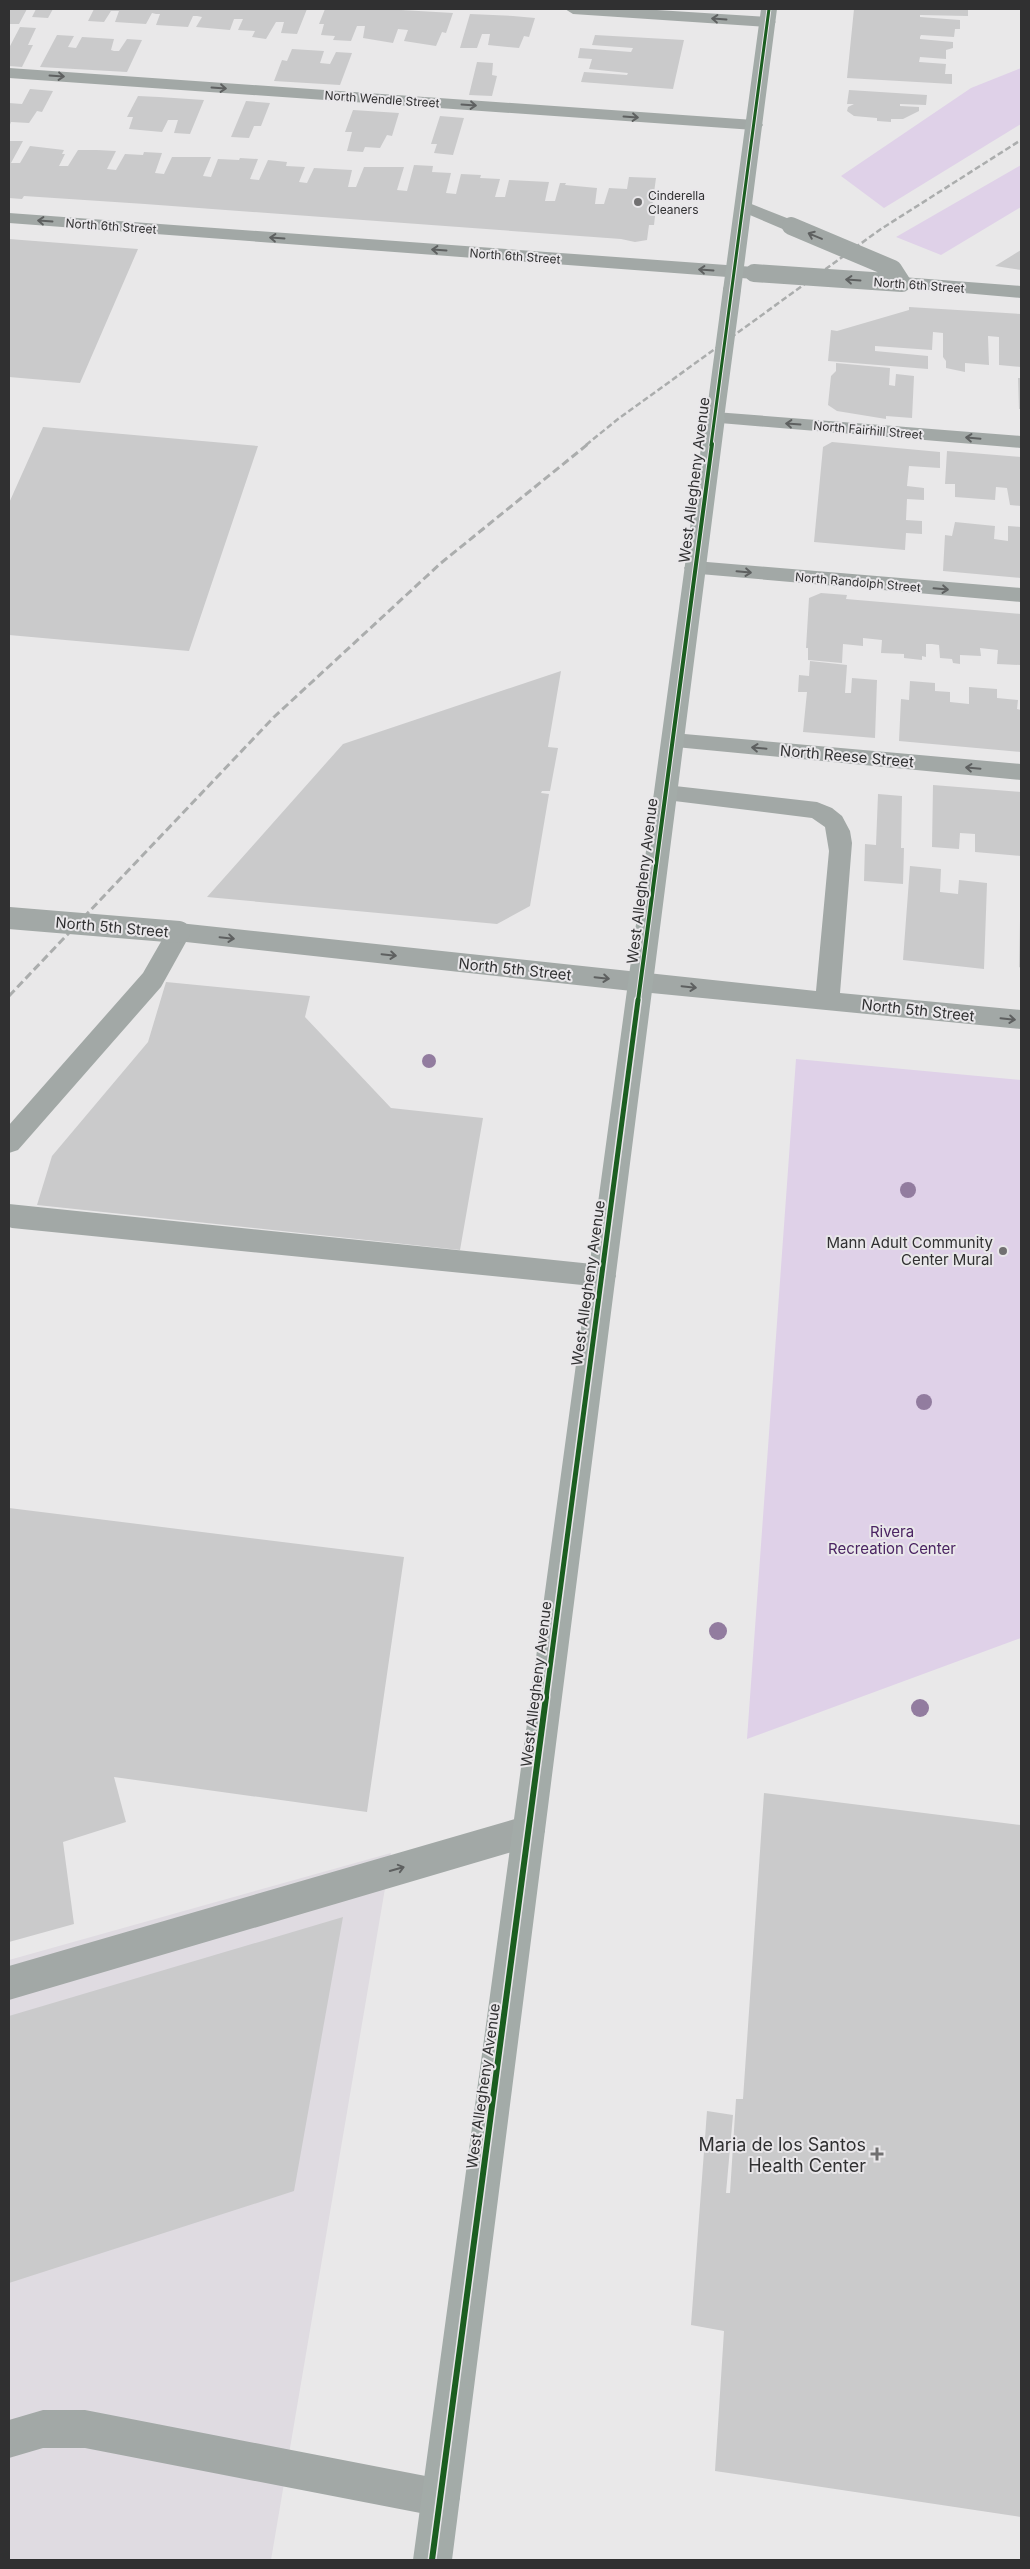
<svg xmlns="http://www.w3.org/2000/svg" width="1030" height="2569" font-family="Inter,sans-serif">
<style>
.built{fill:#dfdbe1}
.green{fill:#dfd1e8}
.building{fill:#cacacb}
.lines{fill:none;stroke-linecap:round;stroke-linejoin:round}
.minor{fill:#a2a8a6;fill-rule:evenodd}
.major{fill:#a3aba8;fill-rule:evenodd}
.rail-far1{stroke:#abadad;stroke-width:2.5;stroke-dasharray:6 3;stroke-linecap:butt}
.rail{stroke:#abadad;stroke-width:3;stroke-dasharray:8 4;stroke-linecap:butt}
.minor-bridge-far1{stroke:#a2a8a6;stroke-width:18}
.minor-bridge{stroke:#a2a8a6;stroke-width:22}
.major-bridge{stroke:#a3aba8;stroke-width:18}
.cycleway-far3-casing{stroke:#e9e7ea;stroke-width:5}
.cycleway-far2-casing{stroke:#e9e7ea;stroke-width:6}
.cycleway-far1-casing{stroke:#e9e7ea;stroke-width:8}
.cycleway-casing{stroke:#e9e7ea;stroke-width:9}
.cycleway-far3{stroke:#1b5e20;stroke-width:3}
.cycleway-far2{stroke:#1b5e20;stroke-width:4}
.cycleway-far1{stroke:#1b5e20;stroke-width:5}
.cycleway{stroke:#1b5e20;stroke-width:6}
.tree{fill:#927c9f}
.oneway{stroke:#5e6060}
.poi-dot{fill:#717071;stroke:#e9e7ea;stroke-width:2}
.labels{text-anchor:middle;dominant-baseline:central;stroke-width:4;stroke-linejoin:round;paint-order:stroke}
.far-street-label{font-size:12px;fill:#303031;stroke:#e9e7ea}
.far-poi-label{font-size:12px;fill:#303031;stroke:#e9e7ea;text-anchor:start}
.street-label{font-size:15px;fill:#303031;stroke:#e9e7ea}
.poi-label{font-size:15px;fill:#303031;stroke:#e9e7ea;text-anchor:end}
.park-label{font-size:15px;fill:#4a2362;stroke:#e9e7ea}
.near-poi-label{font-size:18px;fill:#303031;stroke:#e9e7ea;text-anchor:end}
</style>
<rect width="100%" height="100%" fill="#e9e8e9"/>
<path class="built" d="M391,1853L271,2560H9V1960Z"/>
<path class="green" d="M1021,68V124L884,208L841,176L971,88Z
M1021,165V207L941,255L896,237Z
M796,1059L1021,1080V1638L747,1739Z"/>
<path class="building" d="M9,9H27L19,24H9Z
M36,9H53L48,18L32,17Z
M94,9H307L297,34L281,33L284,22H276L266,39L252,37L255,31L238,30L243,19H234L230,30L196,27L202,17L197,16H193L188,27L156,25L160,14H156L152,13L146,24L115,22L119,11H111L104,22L88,21Z
M325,9H384L453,13L446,33L442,32L436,46L404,41L408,30L398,29L393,43L363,38L365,26H357L351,41L333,40L335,36L321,35L324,24H319Z
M854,9H968V16L920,15V17L960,20V29H955L954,37L921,35L920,37V39L953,42V48L946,50V59L920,57L919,62L946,64L945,74H952V84L847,78Z
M470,14L513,16L535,18L529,37L524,36L519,48L488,45L490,34H482L477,48H460Z
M20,27L36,28L28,45H33L22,67L9,66V48Z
M57,35L74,36L68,47L76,48L82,37L114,39L111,50L114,51H119L127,39L142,40L127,72L40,67Z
M595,35L684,40L673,89L581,82L584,72L627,75L628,73L589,69L592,59L578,58L580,48L631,52L633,48L592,45Z
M292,49L324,51L320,63L330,64L336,52L352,53L340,85L274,81L282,60L287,61Z
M477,62L493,63L492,75L497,76L492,96L469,95Z
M30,89L53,91L42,112L37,111L29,123L11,122L9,127V103L22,104Z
M849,90L927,95L926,105L900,104V106L919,107V111L903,119H891V122L877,121V118L854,116L847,111L848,107L854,104H847Z
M138,96L159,97L204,100L190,134L174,133L178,120H168L162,132L129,129L133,117H127Z
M246,101L270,103L261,126H254L249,138L231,137Z
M353,110L399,113L392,136L387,135L380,148L365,147L363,152L347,151L352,132H345Z
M440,116L464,118L453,155L434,153L437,144H431Z
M9,141H23L11,163H20L30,146L64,150L62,154H65L59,166H68L78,150H97L116,151L107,169L116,170L125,154L143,155L144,152L162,153L155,173L164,174L172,157H211L203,176L211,177L218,159L239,160L240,158L258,159L250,179L259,180L268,160L287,162L286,166L305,167L299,182L307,183L314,168L352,170L348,187H356L364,167H404L397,190L407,191L414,165L433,166L432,172L451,173L446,193L456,194L461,174L481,175L480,178L500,179L495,197H505L509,180L549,182L545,201H555L560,183H566L565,185L597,188L595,204H604L609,188L627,189L629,177L656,178L651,215L655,216L654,225H649L647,240L635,242L621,239L145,204L24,196L22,199L9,198Z
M9,239L138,249L80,383L9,377Z
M1021,250V270L995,266Z
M909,307L1021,314V367L999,365V337L988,336L989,365L965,363V372L946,368V361L943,357V333L933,332L932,350L875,346V351L928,356V369L828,361L831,330L837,331L909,310Z
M836,363L890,368L889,385L895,386L896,374L914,376L912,418L886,416V419L837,411L828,405L831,376L836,371Z
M1018,378H1021V409H1019Z
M43,427L258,446L189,651L9,635V503Z
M832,442L940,452V468L909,466L907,486L924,488V500L907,499L906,520L922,521V534L906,533L905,550L814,542L823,447Z
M947,451L1021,457V506L1010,505L1007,488L996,487L995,500L955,497V484H945Z
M955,522L995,526L994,539L1008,541V526L1021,527V578L943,571L945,535L952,536Z
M821,593L847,595L846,599L1021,614V665L997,664L998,650L980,648L981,656L960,655V664L953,663L952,659L940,658L939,645L932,644H926V657L922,656V660L904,658V654L881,653L882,640L863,638V646L843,644L842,663L808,660V648H806L809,598Z
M810,661L847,665L845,693H851L852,678L877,680L875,738L803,732L807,692H798L799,675L809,676Z
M561,671L548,747L558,748L550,791H542L541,793L549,794L530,906L497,924L207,897L343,744Z
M910,681L935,683V691L950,692V702L969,704V687L997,689V698L1018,700L1017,709L1021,710V752L899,741L901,699L909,700Z
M933,785L1021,792V856L975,852V834L960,833L959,849L932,847Z
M878,794L902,796L901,848H904L903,884L864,881L865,844L876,845Z
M910,866L941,869L940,892L958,894L959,880L987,883L984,969L903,960Z
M1020,919H1021V968L1019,967Z
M166,982L310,996L305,1017L391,1108L483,1118L460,1250L37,1205L52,1156L148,1042Z
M9,1508L404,1557L367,1812L114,1777L126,1822L63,1842L74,1924L9,1942Z
M764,1793L1021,1825V2517L715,2471L724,2331L691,2325L707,2111L733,2115L726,2193H730L736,2099H743Z
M343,1917L294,2191L9,2283V2016Z"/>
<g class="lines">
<path class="minor" d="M565,9H641L768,17L776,22L768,27L573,14Z
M9,68L754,120L760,121L763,125L760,129L754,130L9,78Z
M744,201L797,222L800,226L797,230H785L738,210L735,206L738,202Z
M9,213L754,267L760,269L763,273L760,277L754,279L9,223Z
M902,277L1021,286V298L895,287L893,283L895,279Z
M715,412L1021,436V448L708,422L705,418L708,414Z
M695,561L1021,588V602L688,573L684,568L688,563Z
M673,733L1021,764V780L665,746L662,741L665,736Z
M666,785L817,802L832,808L842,816L850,831L852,843L840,993L1021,1010V1029L641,992L186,942L161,987L18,1150L9,1153V1125L143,973L170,926L179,923L816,991L829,851L825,827L812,818L658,799L654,793L658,787Z
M9,1204L602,1265L612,1268L616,1276L612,1284L602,1287L12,1228L9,1227Z
M529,1815L540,1820L545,1831L540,1842L529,1847L9,2000V1966Z
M43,2410H85L441,2479L455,2484L460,2498L455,2512L441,2517L85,2448H43L9,2458V2420Z"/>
<path class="major" d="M761,9H777L741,290L739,294H725L723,290Z
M715,412L722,414L725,418L452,2560H413L705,418L708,414Z"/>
<path class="rail-far1" d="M586,445L618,419L881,229L1021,140"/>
<path class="rail" d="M9,996L274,717L441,563L588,444"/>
<path class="minor-bridge-far1" d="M791,226L893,269L902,283
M754,273L902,283"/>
<path class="minor-bridge" d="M9,918L179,932"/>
<path class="major-bridge" d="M715,418L732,290"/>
<defs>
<path id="cycleway-far3" d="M711,445L769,9"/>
<path id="cycleway-far2" d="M638,1001L712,444"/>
<path id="cycleway-far1" d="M546,1698L638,1000"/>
<path id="cycleway" d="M432,2560L546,1697"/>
</defs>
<use href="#cycleway-far3" class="cycleway-far3-casing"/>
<use href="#cycleway-far2" class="cycleway-far2-casing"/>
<use href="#cycleway-far1" class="cycleway-far1-casing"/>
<use href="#cycleway" class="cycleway-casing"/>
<use href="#cycleway-far3" class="cycleway-far3"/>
<use href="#cycleway-far2" class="cycleway-far2"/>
<use href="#cycleway-far1" class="cycleway-far1"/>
<use href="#cycleway" class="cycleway"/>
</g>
<g class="tree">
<circle cx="429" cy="1061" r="7"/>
<circle cx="908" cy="1190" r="8"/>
<circle cx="924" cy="1402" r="8"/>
<circle cx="718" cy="1631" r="9"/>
<circle cx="920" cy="1708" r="9"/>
</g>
<defs><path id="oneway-shaft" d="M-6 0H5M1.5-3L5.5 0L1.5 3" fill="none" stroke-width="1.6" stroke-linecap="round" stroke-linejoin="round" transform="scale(1.25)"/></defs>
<g class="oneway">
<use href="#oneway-shaft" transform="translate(719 19) rotate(-176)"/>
<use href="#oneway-shaft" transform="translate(57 76) rotate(4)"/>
<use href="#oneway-shaft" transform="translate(219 88) rotate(4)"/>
<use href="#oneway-shaft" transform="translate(469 105) rotate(4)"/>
<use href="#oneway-shaft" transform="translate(631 117) rotate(4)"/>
<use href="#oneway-shaft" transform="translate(45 221) rotate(-176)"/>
<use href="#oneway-shaft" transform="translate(815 236) rotate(-157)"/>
<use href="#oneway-shaft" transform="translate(277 238) rotate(-176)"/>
<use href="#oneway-shaft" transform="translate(439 250) rotate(-176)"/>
<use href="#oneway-shaft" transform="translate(706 270) rotate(-176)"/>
<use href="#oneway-shaft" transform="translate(853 280) rotate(-176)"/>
<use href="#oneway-shaft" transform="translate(793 424) rotate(-176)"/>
<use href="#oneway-shaft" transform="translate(973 438) rotate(-175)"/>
<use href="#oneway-shaft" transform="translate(744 572) rotate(5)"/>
<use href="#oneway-shaft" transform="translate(941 589) rotate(5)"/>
<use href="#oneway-shaft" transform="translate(759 748) rotate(-175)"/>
<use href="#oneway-shaft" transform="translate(973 768) rotate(-175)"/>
<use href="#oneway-shaft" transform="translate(227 938) rotate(6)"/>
<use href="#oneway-shaft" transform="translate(389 955) rotate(6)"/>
<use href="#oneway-shaft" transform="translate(602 978) rotate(6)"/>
<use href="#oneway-shaft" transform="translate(689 987) rotate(6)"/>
<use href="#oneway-shaft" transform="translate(1008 1019) rotate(6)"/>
<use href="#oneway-shaft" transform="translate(397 1869) rotate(-16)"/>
</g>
<g class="poi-dot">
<circle cx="638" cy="202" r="5"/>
<circle cx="1003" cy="1251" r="5"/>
<path d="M874.5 2146.5h5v5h5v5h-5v5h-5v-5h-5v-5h5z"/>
</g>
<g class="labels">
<g class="far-street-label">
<text transform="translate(382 99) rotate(4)">North Wendle Street</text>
<text transform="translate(111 226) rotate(4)">North 6th Street</text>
<text transform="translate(515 256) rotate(4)">North 6th Street</text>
<text transform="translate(919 285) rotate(4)">North 6th Street</text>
<text transform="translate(868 430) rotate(5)">North Fairhill Street</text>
<text transform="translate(858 582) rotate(5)">North Randolph Street</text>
</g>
<g class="far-poi-label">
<text x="648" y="195">Cinderella<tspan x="648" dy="14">Cleaners</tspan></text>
</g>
<g class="street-label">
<text transform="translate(694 480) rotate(-83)">West Allegheny Avenue</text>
<text transform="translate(847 756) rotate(5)">North Reese Street</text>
<text transform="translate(642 881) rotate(-83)">West Allegheny Avenue</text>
<text transform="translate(112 927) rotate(5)">North 5th Street</text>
<text transform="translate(515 969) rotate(6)">North 5th Street</text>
<text transform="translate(918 1010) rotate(6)">North 5th Street</text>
<text transform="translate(588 1283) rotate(-82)">West Allegheny Avenue</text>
<text transform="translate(536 1684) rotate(-83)">West Allegheny Avenue</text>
<text transform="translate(483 2086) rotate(-82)">West Allegheny Avenue</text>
</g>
<g class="poi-label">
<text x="993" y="1242">Mann Adult Community<tspan x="993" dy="17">Center Mural</tspan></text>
</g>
<g class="park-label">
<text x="892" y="1531">Rivera<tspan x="892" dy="17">Recreation Center</tspan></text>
</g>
<g class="near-poi-label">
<text x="866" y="2144">Maria de los Santos<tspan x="866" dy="21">Health Center</tspan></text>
</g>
</g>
<rect width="1030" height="2569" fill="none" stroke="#303031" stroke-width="20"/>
</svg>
